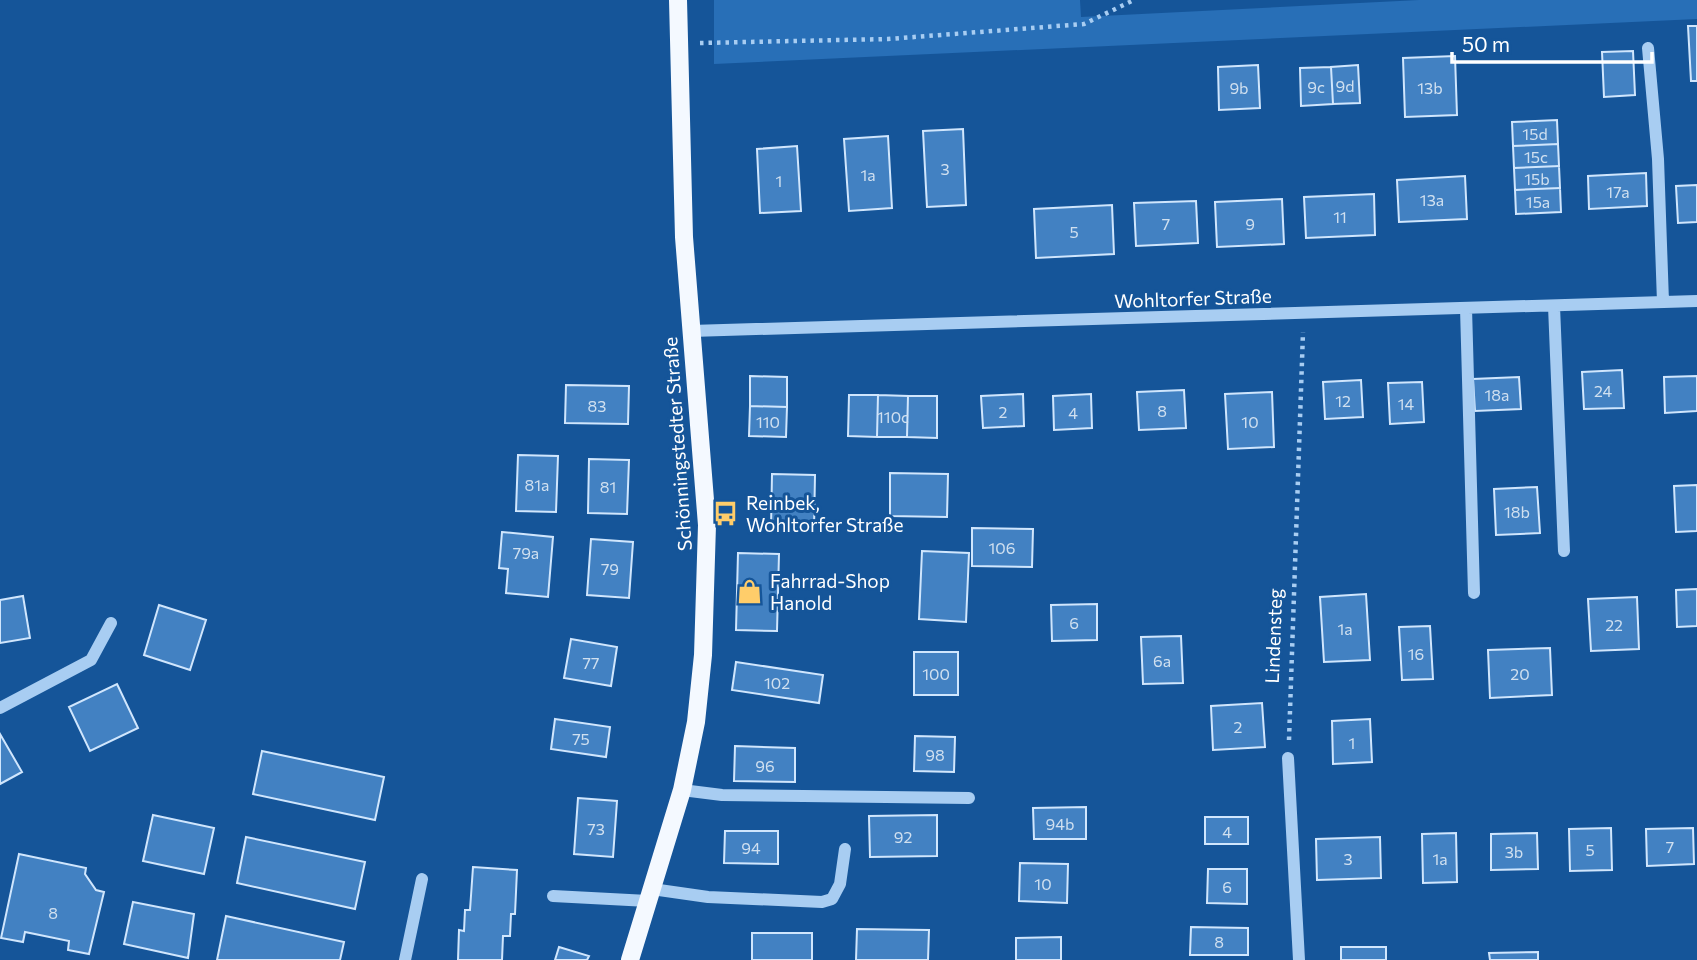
<svg xmlns="http://www.w3.org/2000/svg" width="1697" height="960" font-family="Commissioner,sans-serif">
<style>
.green{fill:#286fb7}
.building{fill:#4281c2;stroke:#d0e6fd;stroke-width:2}
.lines{fill:none;stroke-linecap:round;stroke-linejoin:round}
.path{stroke:#a8cdf2;stroke-width:4.5;stroke-dasharray:3.5 5;stroke-linecap:butt}
.minor{stroke:#a8cdf2;stroke-width:12}
.major{stroke:#f4f9ff;stroke-width:18}
.labels{text-anchor:middle;dominant-baseline:central;stroke-width:6;stroke-linejoin:round;paint-order:stroke}
.number-label{font-size:16px;fill:#d0e0f0}
.street-label{font-size:19px;fill:#fff;stroke:#155599}
.poi-label{font-size:19px;fill:#fff;stroke:#155599;text-anchor:start}
</style>
<rect width="100%" height="100%" fill="#155599"/>
<path class="green" d="M714,0H1080L1081,17L1419,0H1697V19L714,64Z"/>
<path class="building" d="M1688,26H1697V81H1691Z
M1633,51L1635,95L1604,97L1602,52Z
M1455,56L1457,115L1405,117L1403,58Z
M1258,65L1260,108L1219,110L1218,67Z
M1358,65L1360,103L1333,104L1331,67Z
M1331,67L1333,104L1301,106L1300,68Z
M1557,120L1558,144L1513,146L1512,122Z
M963,129L966,205L927,207L923,131Z
M888,136L892,208L849,211L844,139Z
M1558,144L1559,166L1514,168L1513,146Z
M797,146L801,211L760,213L757,149Z
M1559,166L1560,188L1515,190L1514,168Z
M1646,173L1647,206L1589,209L1588,176Z
M1465,176L1467,219L1399,222L1397,180Z
M1697,185V222L1678,223L1676,186Z
M1560,188L1561,212L1516,214L1515,190Z
M1374,194L1375,235L1306,238L1304,197Z
M1282,199L1284,244L1217,247L1215,202Z
M1196,201L1198,243L1136,246L1134,203Z
M1112,205L1114,254L1036,258L1034,209Z
M1622,370L1624,408L1584,409L1582,372Z
M750,376L787,377V407L750,406Z
M1697,376V411L1665,413L1664,377Z
M1519,377L1521,409L1475,411L1473,379Z
M1361,380L1363,417L1325,419L1323,382Z
M1422,382L1424,422L1390,424L1388,383Z
M566,385L629,386L628,424L565,423Z
M1184,390L1186,428L1139,430L1137,392Z
M1272,392L1274,447L1228,449L1225,394Z
M1023,394L1024,426L983,428L981,396Z
M1091,394L1092,428L1054,430L1053,396Z
M849,395H878L877,437L848,436Z
M878,395L908,396L907,437H877Z
M908,396H937V438L907,437Z
M750,406L787,407L786,437L749,436Z
M518,455L558,456L556,512L516,511Z
M589,459L629,460L627,514L588,513Z
M890,473L948,474L947,517L890,516Z
M772,474L815,475L814,529L771,528Z
M1697,485V531L1676,532L1674,486Z
M1537,487L1540,533L1496,535L1494,489Z
M972,528L1033,529L1032,567L972,566Z
M502,532L553,537L548,597L506,593L508,569L499,568Z
M591,539L633,542L629,598L587,595Z
M922,551L969,553L966,622L919,619Z
M738,553L779,554L777,631L736,630Z
M1697,589V626L1677,627L1676,590Z
M1366,594L1370,660L1324,662L1320,597Z
M23,596L30,638L0,643V600Z
M1637,597L1639,649L1591,651L1588,599Z
M1097,604V640L1052,641L1051,605Z
M159,605L206,620L190,670L144,655Z
M1430,626L1433,679L1402,680L1399,627Z
M1181,636L1183,683L1143,684L1141,637Z
M571,639L617,647L611,686L564,678Z
M1550,648L1552,695L1490,698L1488,650Z
M914,652H958V695H914Z
M736,662L823,675L819,703L732,690Z
M117,684L138,728L90,751L69,707Z
M1262,703L1265,747L1213,750L1211,706Z
M555,719L610,727L606,757L551,749Z
M1370,719L1372,762L1333,764L1332,721Z
M0,734L22,772L0,784Z
M915,736L955,737L954,772L914,771Z
M735,746L795,748V782L734,781Z
M262,751L384,777L375,820L253,794Z
M578,798L617,801L613,857L574,854Z
M1086,807V839H1034L1033,808Z
M153,815L214,828L204,874L143,861Z
M937,815V856L870,857L869,816Z
M1205,817H1248V844H1205Z
M1611,828L1612,870L1570,871L1569,829Z
M1693,828L1694,864L1647,866L1646,829Z
M725,831H778V864L724,863Z
M1456,833L1457,882L1423,883L1422,834Z
M1537,833L1538,869L1491,870V834Z
M246,837L365,862L355,909L237,883Z
M1380,837L1381,878L1317,880L1316,839Z
M19,854L86,868L85,874L96,890L104,892L89,954L68,950L69,941L25,932L23,942L1,938Z
M1020,863L1068,864L1067,903L1019,901Z
M473,867L517,870L515,914H511L510,936H503L502,960H458L459,930L464,931L465,910H470Z
M1208,869H1247V904L1207,903Z
M133,902L194,914L188,958L124,944Z
M226,916L344,942L340,960H217Z
M1191,927L1248,928V955H1190Z
M857,929L929,930L928,960H856Z
M752,933H812V960H752Z
M1061,937V960H1016V938Z
M559,947L589,956L587,960H555Z
M1341,947H1386V960H1341Z
M1538,952V960H1490L1489,953Z"/>
<g class="lines">
<path class="path" d="M700,43L888,39L1084,24L1134,0
M1289,740L1303,332"/>
<path class="minor" d="M1648,48L1658,159L1663,302
M1554,306L1564,551
M1466,308L1474,593
M691,331L1697,301
M0,708L91,660L111,623
M1288,758L1299,960
M682,790L722,795L969,798
M652,889L708,897L822,902L832,899L840,884L845,849
M553,896L648,901
M405,960L422,879"/>
<path class="major" d="M630,960L682,790L696,722L703,655L707,525L684,237L678,0"/>
</g>
<defs>
<symbol id="bus-bare" viewBox="-9 -9 18 18"><path d="M-5-6H5V4H4V6H2V4H-2V6H-4V4H-5ZM-3.5-4V0h7V-4ZM-3.5 1.2v1.5H-2V1.2ZM2 1.2v1.5H3.5V1.2Z" fill="#ffcd6a" stroke="#155599" stroke-width="2.5" paint-order="stroke"/></symbol>
<symbol id="shop-bare" viewBox="-9 -9 18 18"><path d="M-5-2.5h2.3a2.7 3.5 0 0 1 5.4 0H5L5.5 6h-11ZM-1.5-2.5h3a1.5 2.3 0 0 0-3 0Z" fill="#ffcd6a" stroke="#155599" stroke-width="2.5" paint-order="stroke"/></symbol>
</defs>
<g fill-rule="evenodd">
<use href="#bus-bare" x="708" y="496" width="35" height="35"/>
<use href="#shop-bare" x="732" y="574" width="35" height="35"/>
</g>
<g class="labels">
<g class="number-label">
<text x="1345" y="85">9d</text>
<text x="1316" y="86">9c</text>
<text x="1239" y="87">9b</text>
<text x="1430" y="87">13b</text>
<text x="1535" y="133">15d</text>
<text x="1536" y="156">15c</text>
<text x="945" y="168">3</text>
<text x="868" y="174">1a</text>
<text x="1537" y="178">15b</text>
<text x="779" y="180">1</text>
<text x="1618" y="191">17a</text>
<text x="1432" y="199">13a</text>
<text x="1538" y="201">15a</text>
<text x="1340" y="216">11</text>
<text x="1166" y="223">7</text>
<text x="1250" y="223">9</text>
<text x="1074" y="231">5</text>
<text x="1603" y="390">24</text>
<text x="1497" y="394">18a</text>
<text x="1343" y="400">12</text>
<text x="1406" y="403">14</text>
<text x="597" y="405">83</text>
<text x="1162" y="410">8</text>
<text x="1003" y="411">2</text>
<text x="1073" y="412">4</text>
<text x="893" y="416">110c</text>
<text x="768" y="421">110</text>
<text x="1250" y="421">10</text>
<text x="537" y="484">81a</text>
<text x="608" y="486">81</text>
<text x="1517" y="511">18b</text>
<text x="1002" y="547">106</text>
<text x="526" y="552">79a</text>
<text x="610" y="568">79</text>
<text x="1074" y="622">6</text>
<text x="1614" y="624">22</text>
<text x="1345" y="628">1a</text>
<text x="1416" y="653">16</text>
<text x="1162" y="660">6a</text>
<text x="591" y="662">77</text>
<text x="936" y="673">100</text>
<text x="1520" y="673">20</text>
<text x="777" y="682">102</text>
<text x="1238" y="726">2</text>
<text x="581" y="738">75</text>
<text x="1352" y="742">1</text>
<text x="935" y="754">98</text>
<text x="765" y="765">96</text>
<text x="1060" y="823">94b</text>
<text x="596" y="828">73</text>
<text x="1227" y="831">4</text>
<text x="903" y="836">92</text>
<text x="1670" y="846">7</text>
<text x="751" y="847">94</text>
<text x="1590" y="849">5</text>
<text x="1514" y="851">3b</text>
<text x="1348" y="858">3</text>
<text x="1440" y="858">1a</text>
<text x="1043" y="883">10</text>
<text x="1227" y="886">6</text>
<text x="53" y="912">8</text>
<text x="1219" y="941">8</text>
</g>
<g class="street-label">
<text transform="translate(1193 298) rotate(-2)">Wohltorfer Straße</text>
<text transform="translate(677 444) rotate(-94)">Schönningstedter Straße</text>
<text transform="translate(1273 636) rotate(-88)">Lindensteg</text>
</g>
<g class="poi-label">
<text x="746" y="502">Reinbek,<tspan x="746" dy="22">Wohltorfer Straße</tspan></text>
<text x="770" y="580">Fahrrad-Shop<tspan x="770" dy="22">Hanold</tspan></text>
</g>
</g>
<path d="M1452 52v10h200v-10" fill="none" stroke="#ffffff" stroke-width="3.5"/>
<text x="1462" y="52" font-size="21" fill="#ffffff" stroke="#155599" stroke-width="5" paint-order="stroke">50 m</text>
</svg>
